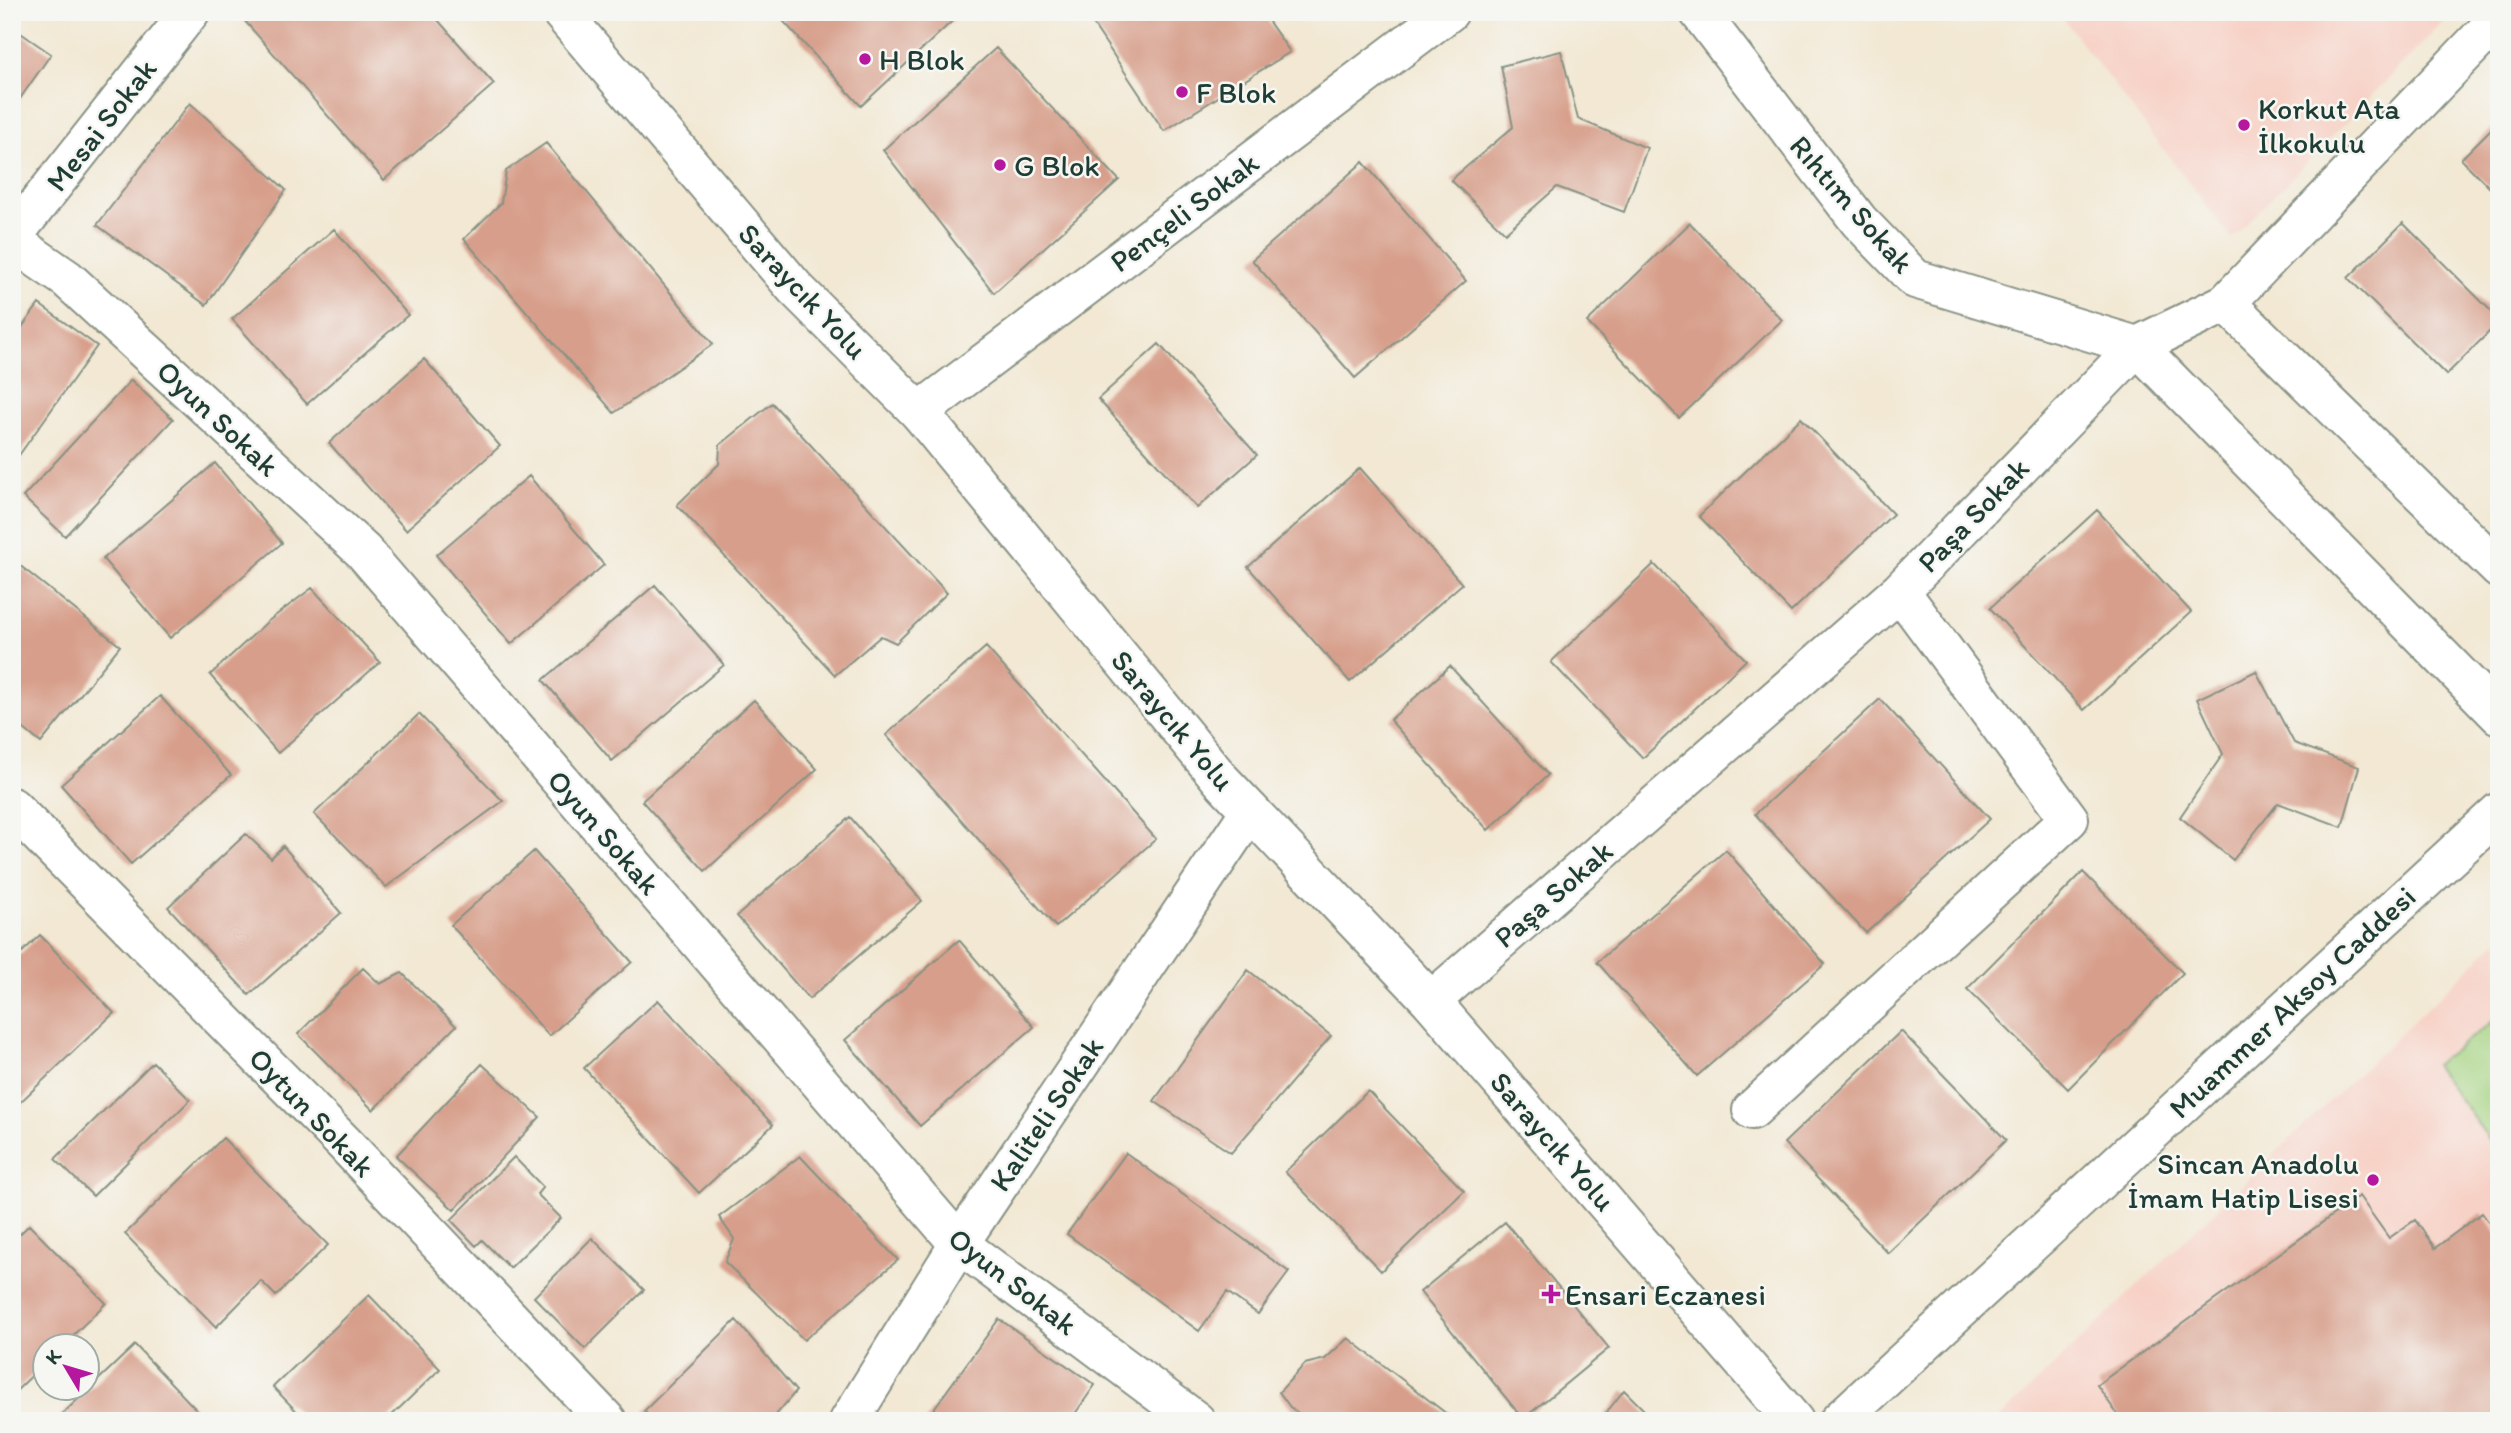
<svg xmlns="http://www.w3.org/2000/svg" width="2511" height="1433" font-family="Itim,sans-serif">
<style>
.built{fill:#f7d1c6}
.pitch{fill:#a4d381;stroke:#62885a;stroke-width:2}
.building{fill:#d79f8b}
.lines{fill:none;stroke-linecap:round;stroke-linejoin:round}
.minor-casing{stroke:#889284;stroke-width:42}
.major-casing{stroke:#889284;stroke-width:42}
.minor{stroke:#fff;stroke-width:38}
.major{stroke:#fff;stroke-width:38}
.poi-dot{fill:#b5179e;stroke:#f6f6f2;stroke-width:2.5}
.labels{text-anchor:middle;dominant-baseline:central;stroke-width:5;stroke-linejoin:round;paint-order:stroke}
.poi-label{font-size:30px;fill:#1f3d34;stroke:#f6f6f2;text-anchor:start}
.street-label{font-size:30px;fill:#1f3d34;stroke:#f6f6f2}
</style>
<rect width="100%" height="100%" fill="#f6f6f2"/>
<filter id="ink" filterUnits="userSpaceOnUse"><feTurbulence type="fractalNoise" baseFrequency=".0143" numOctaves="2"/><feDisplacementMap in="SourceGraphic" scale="14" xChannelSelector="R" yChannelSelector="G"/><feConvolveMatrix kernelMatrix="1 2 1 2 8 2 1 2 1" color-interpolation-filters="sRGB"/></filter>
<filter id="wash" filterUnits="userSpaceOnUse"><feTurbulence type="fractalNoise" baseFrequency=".00686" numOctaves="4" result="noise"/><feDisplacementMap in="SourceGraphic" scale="28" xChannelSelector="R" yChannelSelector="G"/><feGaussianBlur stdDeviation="1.57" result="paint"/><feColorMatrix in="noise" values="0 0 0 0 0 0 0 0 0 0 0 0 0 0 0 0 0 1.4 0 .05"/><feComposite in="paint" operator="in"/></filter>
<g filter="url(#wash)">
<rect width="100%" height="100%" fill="#f2e8d3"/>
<path class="built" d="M2058,12H2453L2232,239Z
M2499,939V1421H1996Z"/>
<path class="pitch" d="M2499,1017V1138L2492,1143L2434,1065Z"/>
<g id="blocks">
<path class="building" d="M252,12H431L494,84L384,180L244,20Z
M775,12H962L861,106Z
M1085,12H1262L1290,52L1164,131Z
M12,27L51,54L12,110Z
M996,48L1119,180L994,293L883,150Z
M1561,51L1578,119L1647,148L1624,212L1557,187L1505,233L1451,180L1513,127L1501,66Z
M190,103L286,190L206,305L97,225Z
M2499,121V197L2461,159Z
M546,143L713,344L614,413L464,239L501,203L506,171Z
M1363,162L1466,281L1355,378L1252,260Z
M1690,223L1782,320L1679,418L1587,322Z
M2403,223L2499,319V322L2446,375L2348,278Z
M334,229L408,315L307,404L232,319Z
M39,304L97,346L12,465V341Z
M1159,344L1257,455L1197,508L1098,399Z
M424,359L500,446L406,530L329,443Z
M131,380L173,419L65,536L23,497Z
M772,403L947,593L896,643L881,636L835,675L677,505L719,464L720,445Z
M1801,418L1893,514L1791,612L1699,516Z
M215,463L282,543L170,638L103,559Z
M1360,468L1462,584L1350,682L1248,567Z
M529,476L604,565L511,644L436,555Z
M2097,510L2191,612L2084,710L1990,608Z
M18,564L120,646L41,743L12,719V571Z
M1654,564L1746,660L1643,758L1551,662Z
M655,585L724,665L612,761L543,680Z
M312,588L380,662L278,753L210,675L267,622Z
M986,647L1156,839L1056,927L886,735Z
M1450,666L1548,775L1488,830L1390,720Z
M2256,671L2294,743L2359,767L2342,827L2278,803L2233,860L2180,817L2223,754L2197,699Z
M160,696L231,775L131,864L61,785Z
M1880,699L1990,819L1866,933L1755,814Z
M754,700L817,769L705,871L642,801Z
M419,714L503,801L386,887L314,814Z
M850,817L922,901L809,999L737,916Z
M246,834L271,858L283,846L341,913L249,995L168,907Z
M1726,850L1825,964L1697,1076L1597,962Z
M534,851L632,962L549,1036L451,925Z
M2083,872L2183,973L2068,1089L1967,989Z
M40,935L114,1013L12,1110V962Z
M959,940L1034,1027L920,1126L845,1040Z
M363,968L380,984L402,973L456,1026L373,1110L298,1034Z
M1248,970L1331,1036L1231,1153L1154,1101Z
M658,1000L773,1125L699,1193L584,1068Z
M1901,1031L2006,1140L1888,1253L1784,1143Z
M153,1062L190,1100L93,1196L55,1159Z
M482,1064L540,1117L454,1210L396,1156Z
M1368,1091L1464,1191L1381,1271L1285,1172Z
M223,1138L328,1245L276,1296L261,1281L216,1327L125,1234Z
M1126,1153L1289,1272L1258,1314L1227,1292L1199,1331L1067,1234Z
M800,1156L898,1260L804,1340L725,1262L734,1239L719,1217Z
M514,1157L543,1187L537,1194L561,1218L510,1268L482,1240L476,1246L451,1220Z
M2359,1196L2389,1238L2415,1220L2435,1248L2482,1213L2499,1237V1421H2122L2097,1385Z
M1505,1222L1609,1348L1523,1419L1420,1292Z
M29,1225L106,1303L62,1346H46V1362L15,1392L12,1389V1242Z
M592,1238L644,1290L585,1349L534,1297Z
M369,1295L440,1369L386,1421H306L273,1387Z
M999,1319L1095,1385L1070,1421H925Z
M736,1320L796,1391L771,1421H654L644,1411Z
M1348,1338L1456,1421H1309L1290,1407L1279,1392L1305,1364L1325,1359Z
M135,1345L207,1421H55Z
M1624,1390L1655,1421H1600Z"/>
</g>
</g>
<g filter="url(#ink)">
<use href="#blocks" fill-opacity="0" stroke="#889284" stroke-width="2"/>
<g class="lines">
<defs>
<path id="minor" d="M1699,12L1859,221L1915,279L2137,346L2499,715
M12,237L190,12
M12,241L67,279L363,551L959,1244L1196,1421
M2226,303L2499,569
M919,412L1449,12
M12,807L344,1143L607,1421
M1431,1001L1900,591L2137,346L2226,303L2499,18
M1752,1110L2069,819L1900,591
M849,1421L959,1244L1250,811"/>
<path id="major" d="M561,12L795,288L919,412L1221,780L1431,1001L1794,1421
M1839,1421L2499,812"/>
</defs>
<use href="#minor" class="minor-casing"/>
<use href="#major" class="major-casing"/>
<use href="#minor" class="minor"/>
<use href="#major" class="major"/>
</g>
</g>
<g class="poi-dot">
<circle cx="865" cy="59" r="7"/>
<circle cx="1182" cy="92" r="7"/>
<circle cx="2244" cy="125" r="7"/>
<circle cx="1000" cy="165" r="7"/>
<circle cx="2373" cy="1180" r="7"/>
<path d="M1547.5 1283.5h7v7h7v7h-7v7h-7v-7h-7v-7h7z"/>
</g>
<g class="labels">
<g class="poi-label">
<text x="879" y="59">H Blok</text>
<text x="1196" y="92">F Blok</text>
<text x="2258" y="108">Korkut Ata<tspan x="2258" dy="34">İlkokulu</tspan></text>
<text x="1014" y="165">G Blok</text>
<text x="2359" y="1163" text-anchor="end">Sincan Anadolu<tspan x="2359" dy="34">İmam Hatip Lisesi</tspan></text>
<text x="1565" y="1294">Ensari Eczanesi</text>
</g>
<g class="street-label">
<text transform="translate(101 125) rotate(-52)">Mesai Sokak</text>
<text transform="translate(1852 204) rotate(49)">Rıhtım Sokak</text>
<text transform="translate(1184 212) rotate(-37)">Pençeli Sokak</text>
<text transform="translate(803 291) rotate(47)">Saraycık Yolu</text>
<text transform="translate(218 418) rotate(43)">Oyun Sokak</text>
<text transform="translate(1973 515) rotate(-46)">Paşa Sokak</text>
<text transform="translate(1173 720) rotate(50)">Saraycık Yolu</text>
<text transform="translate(604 832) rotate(49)">Oyun Sokak</text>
<text transform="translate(1553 894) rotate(-41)">Paşa Sokak</text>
<text transform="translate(2292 1002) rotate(-43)">Muammer Aksoy Caddesi</text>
<text transform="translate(312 1112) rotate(46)">Oytun Sokak</text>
<text transform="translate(1046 1114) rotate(-56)">Kaliteli Sokak</text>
<text transform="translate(1553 1141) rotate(49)">Saraycık Yolu</text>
<text transform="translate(1013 1281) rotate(38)">Oyun Sokak</text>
</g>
</g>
<rect width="2511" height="1433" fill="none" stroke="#f6f6f2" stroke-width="42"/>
<g transform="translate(66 1367) rotate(308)"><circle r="33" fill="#f6f6f2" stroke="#a0aca6" stroke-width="2"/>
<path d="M0-5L12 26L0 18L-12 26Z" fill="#b5179e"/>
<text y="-10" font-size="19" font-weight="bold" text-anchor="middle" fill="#1f3d34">K</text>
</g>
</svg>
